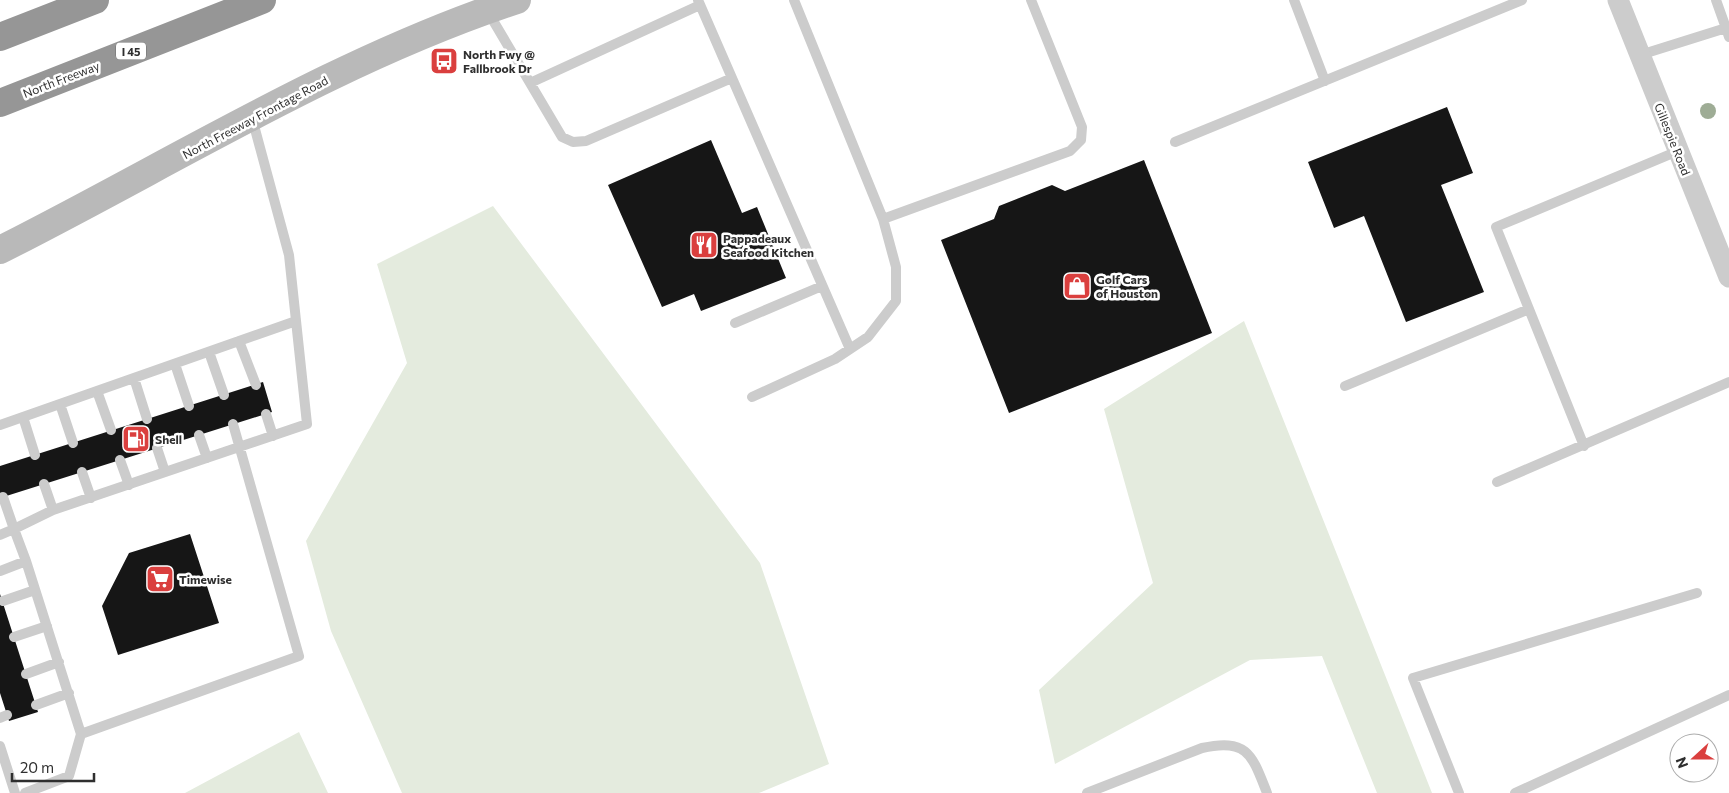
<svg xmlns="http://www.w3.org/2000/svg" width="1729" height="793" font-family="Commissioner,sans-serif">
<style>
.green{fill:#e4ebde}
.building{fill:#161616}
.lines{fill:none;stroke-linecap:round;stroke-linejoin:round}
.service{stroke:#ccc;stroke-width:10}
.minor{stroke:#ccc;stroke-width:21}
.secondary{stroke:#b9b9b9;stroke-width:28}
.motorway{stroke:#969696;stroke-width:28}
.tree{fill:#9eac95}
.labels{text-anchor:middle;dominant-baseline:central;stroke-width:5;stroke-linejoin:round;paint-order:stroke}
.shield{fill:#fff;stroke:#6d6d6d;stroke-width:1}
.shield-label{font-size:11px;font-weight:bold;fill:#2f2f2f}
.poi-label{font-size:12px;font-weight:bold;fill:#2f2f2f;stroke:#fff;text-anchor:start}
.street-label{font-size:12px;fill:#2f2f2f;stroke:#fff}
</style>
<rect width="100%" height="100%" fill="#fff"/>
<path class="green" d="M493,206L760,563L829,764L759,793H402L331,631L306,541L407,363L377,264Z
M1244,321L1432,793H1377L1322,656L1250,660L1055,764L1039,690L1153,583L1104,409Z
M299,732L328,793H185Z"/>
<path class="building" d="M1447,107L1473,173L1441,185L1484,292L1406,322L1364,216L1334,228L1308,162Z
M711,140L742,213L757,207L786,278L701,311L694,294L662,307L608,185Z
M1144,160L1212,333L1009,413L941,240L994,219L999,206L1052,185L1065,191Z
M263,382L272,412L0,498V466Z
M190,534L219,623L118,655L102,606L129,553Z
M0,594L38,712L9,721L0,693Z"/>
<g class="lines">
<path class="service" d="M698,0L850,349
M1294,0L1325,81
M1716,0L1726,28
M488,12L562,137L573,142L586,141L732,78
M1640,55L1726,28L1729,37
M530,83L700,5
M1175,142L1522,0
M883,219L1070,151L1081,140L1082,127L1031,0
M735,323L822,286
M239,341L256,385
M209,352L224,395
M175,364L189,406
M134,378L147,419
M1345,386L1529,309
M97,391L111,430
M752,397L835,359L868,337L896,301V267L883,219L794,0
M60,404L73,443
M266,414L273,436
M23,417L35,455
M0,425L296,321
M199,435L207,458
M1584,446L1496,227L1678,151
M157,448L165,472
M120,460L129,485
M82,472L91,498
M1497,482L1729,382
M44,484L53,510
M0,535L14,529L3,497
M0,571L26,561
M3,601L35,590
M14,637L47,626
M26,674L59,662
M36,705L69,693
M0,718L7,715
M81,734L299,656L233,424
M0,746L15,793
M25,793L69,776L81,734L26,561L14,529L53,510L307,424L289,255L252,118
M1087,793L1202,748C1248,738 1252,755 1267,793
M1459,793L1413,678L1697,593
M1515,793L1729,695"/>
<path class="minor" d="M1618,0L1729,277"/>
<path class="secondary" d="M0,250C171,164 335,60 517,0"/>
<path class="motorway" d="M0,37L95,0
M0,103L262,0"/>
</g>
<circle class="tree" cx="1708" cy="111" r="8"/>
<defs>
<symbol id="bus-square" viewBox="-11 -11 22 22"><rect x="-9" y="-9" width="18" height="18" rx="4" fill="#da3f3e" stroke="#fff"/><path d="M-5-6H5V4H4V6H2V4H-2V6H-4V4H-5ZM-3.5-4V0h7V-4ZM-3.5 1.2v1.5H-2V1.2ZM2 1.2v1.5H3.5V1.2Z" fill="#fff"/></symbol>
<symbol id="restaurant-square" viewBox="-11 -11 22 22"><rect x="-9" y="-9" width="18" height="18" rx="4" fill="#da3f3e" stroke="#fff"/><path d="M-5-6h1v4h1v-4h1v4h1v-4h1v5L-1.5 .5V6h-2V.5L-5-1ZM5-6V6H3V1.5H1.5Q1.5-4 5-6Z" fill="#fff"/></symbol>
<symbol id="shop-square" viewBox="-11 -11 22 22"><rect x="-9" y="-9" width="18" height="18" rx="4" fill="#da3f3e" stroke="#fff"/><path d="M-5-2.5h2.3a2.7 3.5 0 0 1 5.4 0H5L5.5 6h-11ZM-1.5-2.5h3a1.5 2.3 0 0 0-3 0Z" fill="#fff"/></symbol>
<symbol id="fuel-square" viewBox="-11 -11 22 22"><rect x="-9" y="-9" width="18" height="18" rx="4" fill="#da3f3e" stroke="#fff"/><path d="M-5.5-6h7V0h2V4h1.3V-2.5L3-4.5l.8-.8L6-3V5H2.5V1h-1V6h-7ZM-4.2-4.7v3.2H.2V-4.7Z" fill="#fff"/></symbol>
<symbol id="supermarket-square" viewBox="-11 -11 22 22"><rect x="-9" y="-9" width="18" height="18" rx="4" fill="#da3f3e" stroke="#fff"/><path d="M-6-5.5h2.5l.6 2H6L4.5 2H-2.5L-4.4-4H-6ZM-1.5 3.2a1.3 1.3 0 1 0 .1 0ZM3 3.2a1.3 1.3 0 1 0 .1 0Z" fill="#fff"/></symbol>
</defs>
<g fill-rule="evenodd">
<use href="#bus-square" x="428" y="45" width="32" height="32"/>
<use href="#restaurant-square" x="688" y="229" width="32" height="32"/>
<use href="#shop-square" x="1061" y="270" width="32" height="32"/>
<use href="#fuel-square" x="120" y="423" width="32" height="32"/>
<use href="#supermarket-square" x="144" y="563" width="32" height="32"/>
</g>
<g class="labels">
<rect class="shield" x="116" y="42.5" width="30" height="17" rx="4"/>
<g class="shield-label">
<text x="131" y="51">I 45</text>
</g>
<g class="poi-label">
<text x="463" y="54">North Fwy @<tspan x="463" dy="14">Fallbrook Dr</tspan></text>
<text x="723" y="238">Pappadeaux<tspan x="723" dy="14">Seafood Kitchen</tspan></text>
<text x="1096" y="279">Golf Cars<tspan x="1096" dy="14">of Houston</tspan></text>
<text x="155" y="439">Shell</text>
<text x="179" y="579">Timewise</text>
</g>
<g class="street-label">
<text transform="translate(61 79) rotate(-21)">North Freeway</text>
<text transform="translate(255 117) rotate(-28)">North Freeway Frontage Road</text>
<text transform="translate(1673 139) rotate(68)">Gillespie Road</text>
</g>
</g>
<g transform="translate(1694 758) rotate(249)"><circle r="24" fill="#ffffff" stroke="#acacac"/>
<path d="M0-4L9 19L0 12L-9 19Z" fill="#da3f3e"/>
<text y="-8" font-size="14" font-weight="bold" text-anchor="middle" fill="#2f2f2f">N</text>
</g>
<path d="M12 773v8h82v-8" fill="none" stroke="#2f2f2f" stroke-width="2.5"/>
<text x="20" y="773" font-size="15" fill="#2f2f2f" stroke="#ffffff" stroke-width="4" paint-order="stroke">20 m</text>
</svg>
